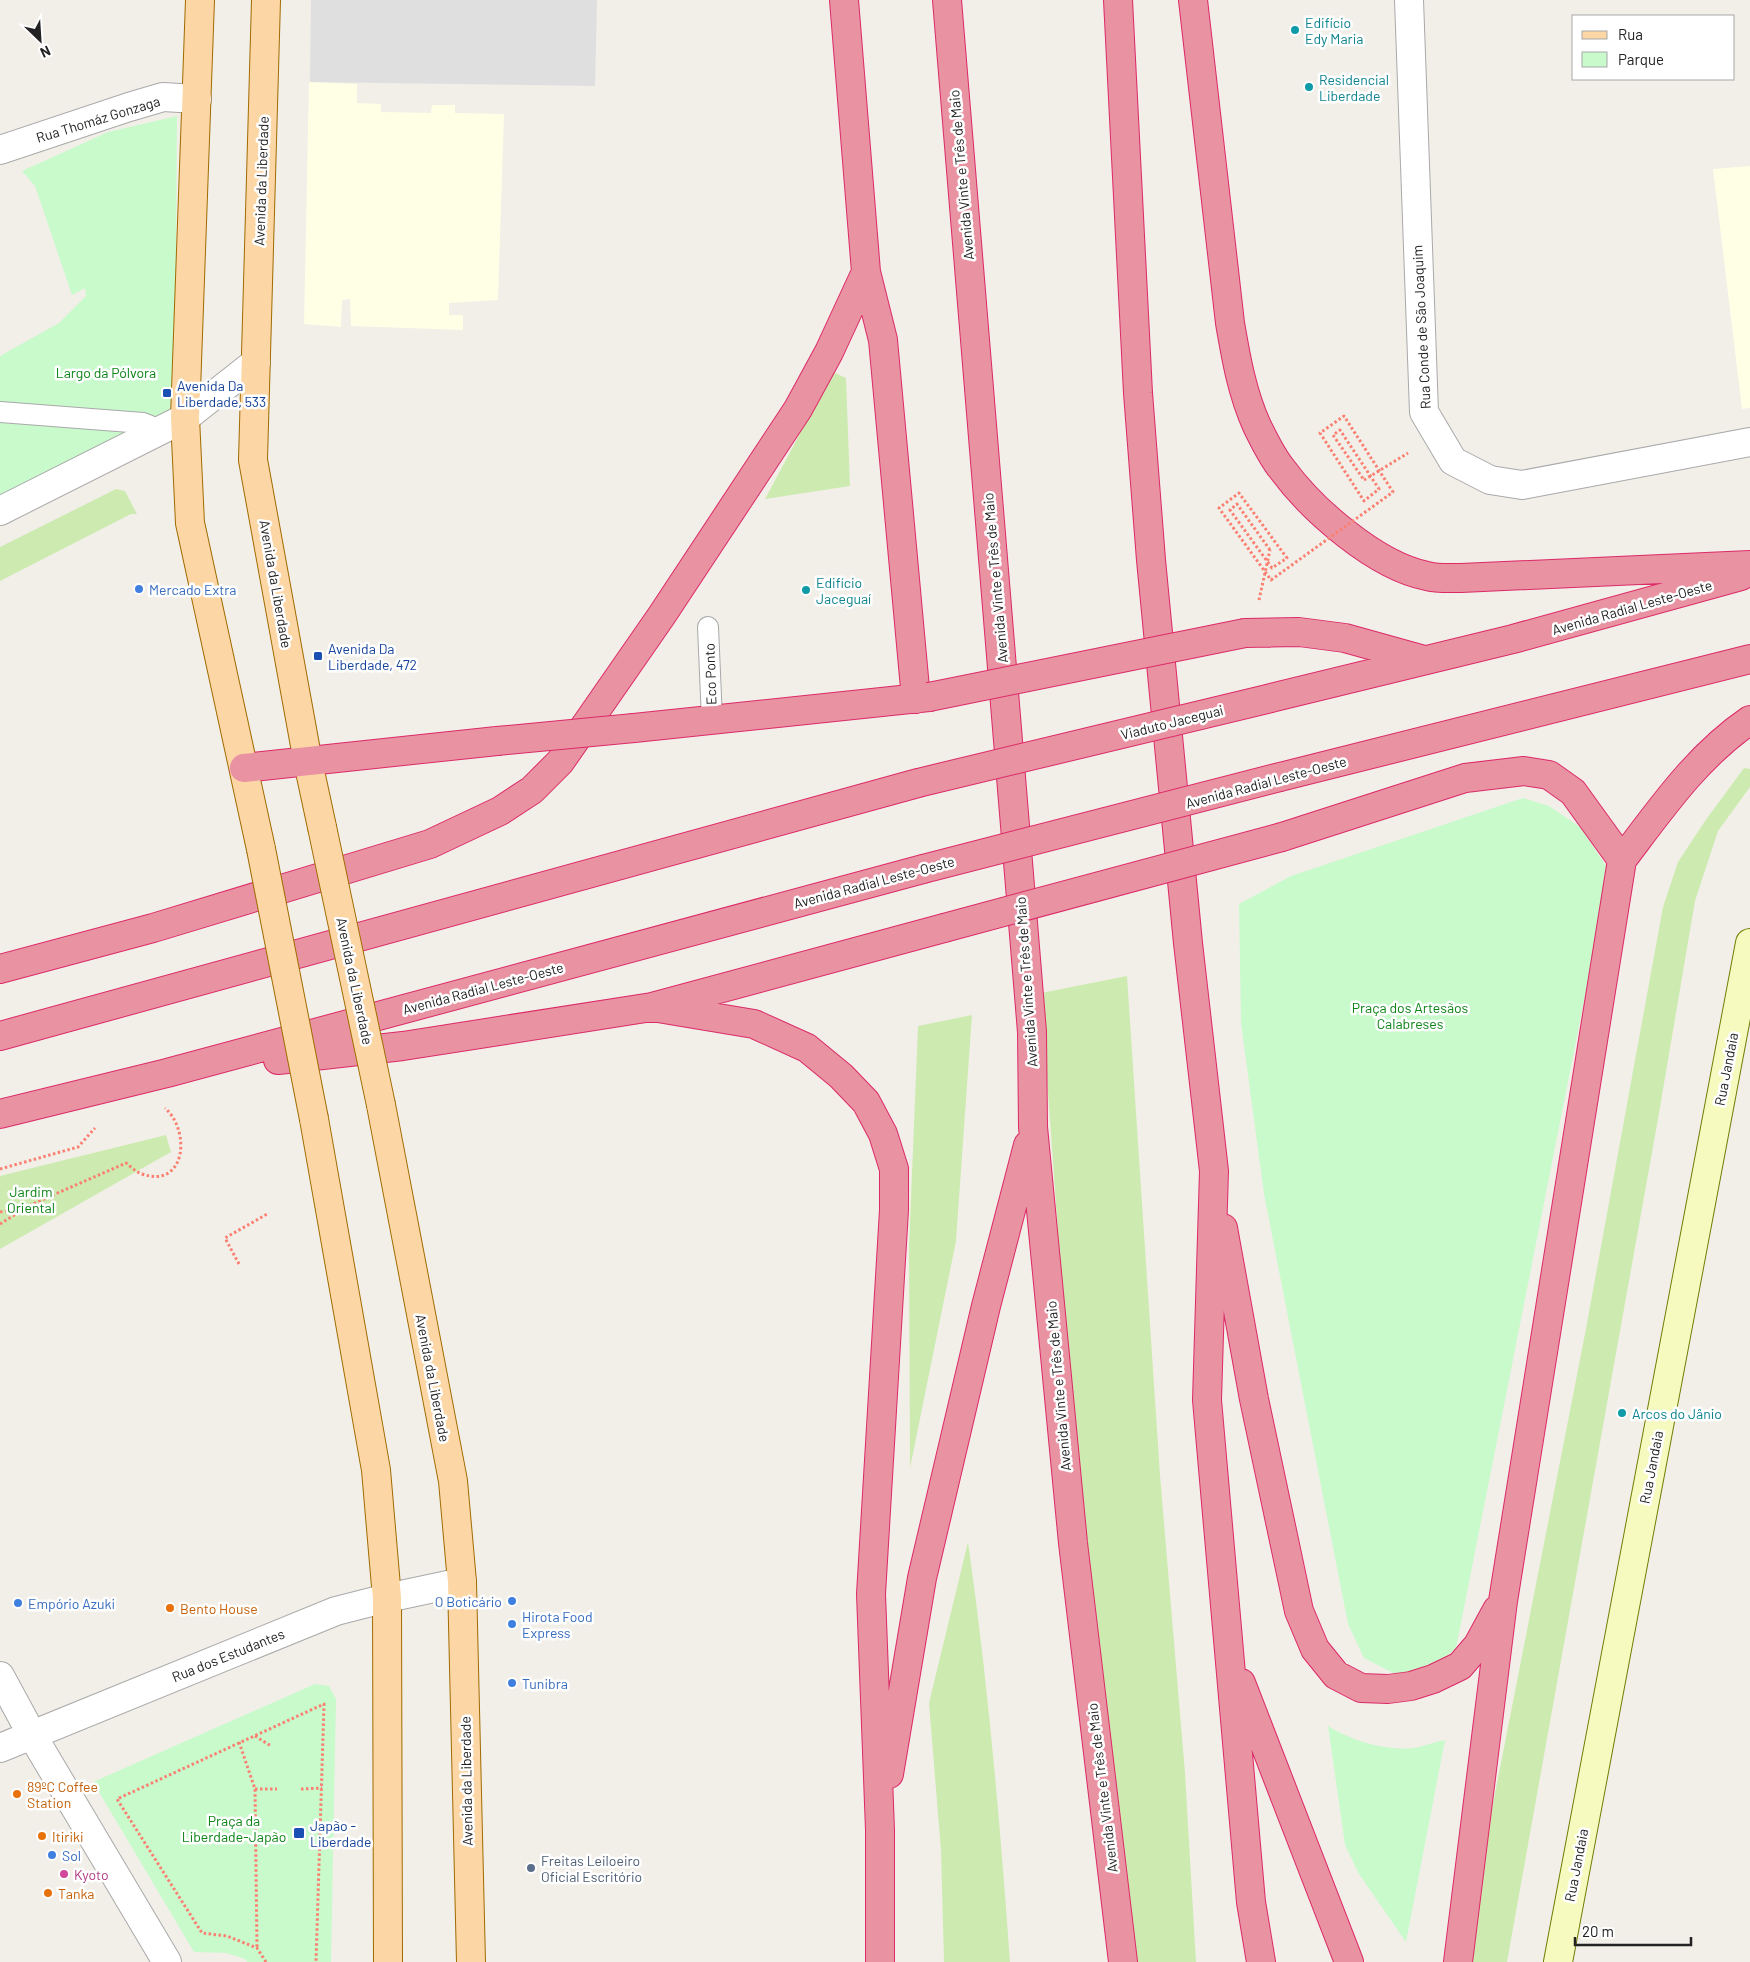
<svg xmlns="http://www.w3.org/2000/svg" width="1750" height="1962" font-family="Barlow,sans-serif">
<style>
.residential{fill:#e0dfdf}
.education{fill:#ffffe5}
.grass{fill:#cdebb0}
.park{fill:#c8facc}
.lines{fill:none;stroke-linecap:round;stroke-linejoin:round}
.lane-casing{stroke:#a9a9a9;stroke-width:22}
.street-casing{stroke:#a9a9a9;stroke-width:30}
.secondary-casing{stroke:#707d05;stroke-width:30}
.primary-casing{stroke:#a06b00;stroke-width:30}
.highway-casing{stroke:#dc2a67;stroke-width:30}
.path{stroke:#fa8072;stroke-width:3;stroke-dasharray:2.5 2.5;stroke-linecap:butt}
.lane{stroke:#fff;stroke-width:20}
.street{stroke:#fff;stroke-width:28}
.secondary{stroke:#f7fabf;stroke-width:28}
.primary{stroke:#fcd6a4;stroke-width:28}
.highway{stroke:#e892a2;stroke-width:28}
.primary-bridge-casing{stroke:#a06b00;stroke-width:30;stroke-linecap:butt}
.highway-bridge-casing{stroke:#dc2a67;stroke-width:30;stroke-linecap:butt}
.path-bridge{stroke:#fa8072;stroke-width:3;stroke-dasharray:2.5 2.5;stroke-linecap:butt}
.primary-bridge{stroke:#fcd6a4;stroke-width:28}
.highway-bridge{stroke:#e892a2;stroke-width:28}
.culture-dot{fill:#0f9aa8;stroke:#fff;stroke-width:2}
.transit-dot{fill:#1a4fb4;stroke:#fff;stroke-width:2}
.shop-dot{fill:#3f7fe0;stroke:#fff;stroke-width:2}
.food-dot{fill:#e8710a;stroke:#fff;stroke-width:2}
.service-dot{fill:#5c6f8a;stroke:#fff;stroke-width:2}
.hotel-dot{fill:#d1479c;stroke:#fff;stroke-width:2}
.labels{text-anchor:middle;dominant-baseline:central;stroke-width:5;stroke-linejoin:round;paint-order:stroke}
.culture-label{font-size:14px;fill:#0d838f;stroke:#fff;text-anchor:start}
.street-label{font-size:14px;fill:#222;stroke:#fff}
.park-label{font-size:14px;fill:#0c8416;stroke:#fff}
.transit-label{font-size:14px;fill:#164399;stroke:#fff;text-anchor:start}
.shop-label{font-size:14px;fill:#366cbe;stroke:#fff;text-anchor:start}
.food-label{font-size:14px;fill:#c56008;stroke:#fff;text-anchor:start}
.service-label{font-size:14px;fill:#4e5e75;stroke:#fff;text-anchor:start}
.hotel-label{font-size:14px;fill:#b23c85;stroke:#fff;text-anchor:start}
</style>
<rect width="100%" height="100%" fill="#f2efe9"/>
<path class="residential" d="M311,0H597L595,86L310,82Z"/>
<path class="education" d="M309,82L357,84V103L381,104V112L431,113L432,105H455V113L504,114L498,300L449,303V315H463V330L351,326L350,299L342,300L341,327L304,324Z
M1750,166V408L1742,409L1713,169Z"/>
<path class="grass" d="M833,372L846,378L850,486L765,499Z
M116,489L125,491L137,514H131L0,581V547Z
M1744,768L1750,769V787L1718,831L1695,901L1658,1119L1507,1962H1462L1585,1334L1663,907L1678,862L1705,821Z
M1127,976L1160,1475L1185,1773L1196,1962H1130L1062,1289L1041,993Z
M972,1015L956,1241L910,1468L909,1247L918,1026Z
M166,1135L171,1152L0,1249V1176Z
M968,1542C988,1682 1000,1822 1010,1962H944L941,1851L929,1703Z"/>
<path class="park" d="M177,116L175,381L172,409L0,503V356L59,323L86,296L85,288L72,295L35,186L22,171L108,132Z
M1523,798L1549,806L1580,827L1606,866L1597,935L1456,1648L1432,1669L1399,1676L1364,1658L1348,1624L1264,1194L1241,1023L1239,904L1291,876Z
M315,1684L329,1686L336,1699L331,1962H247L245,1959L226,1953L194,1952L93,1782Z
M1328,1726C1352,1741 1386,1751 1414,1748C1424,1746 1435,1742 1445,1740L1406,1942L1359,1874L1345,1845Z"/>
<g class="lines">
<defs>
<path id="lane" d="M0,412L143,423L160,430
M708,627L712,720"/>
<path id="street" d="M1409,0L1424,412L1453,461L1490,480L1522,485L1750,442
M0,150L129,107L163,97L197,99
M0,511L185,418L256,362
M0,1676L32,1735L167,1962
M0,1748L336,1611L387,1598L462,1582"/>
<path id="secondary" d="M1558,1962L1750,943"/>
<path id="primary" d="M200,0L185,418L190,523L261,849
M266,0L253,460L308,762L322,827
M381,1105L453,1481L462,1582L471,1962
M314,1119L376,1470L387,1598L388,1962"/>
<path id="highway" d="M844,0L866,272L883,340L916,699
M947,0L1032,1032L1033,1127L1073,1543L1123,1962
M1118,0L1138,393L1151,560L1188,943L1214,1171L1207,1400L1251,1902L1261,1962
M1193,0L1230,323C1236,358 1242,393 1257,426C1264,440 1272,457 1282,469C1312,510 1376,566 1427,576C1438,579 1450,578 1461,578L1750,565
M1245,633L1299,632L1345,638L1424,660
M1271,698L1513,639L1741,576
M634,728L929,697
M244,768L497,741
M1280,777L1750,659
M1282,837L1465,778L1524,771L1549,775L1573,792L1622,860
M0,969L153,928L430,844L500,811L532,790L560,762L662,615L798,409L829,352L866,272
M652,1007L754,1024L807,1048L841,1076L866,1102L883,1134L894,1169V1210L871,1594L880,1830V1962
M0,1036L918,783
M278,1060L403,1046L652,1007L944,928
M0,1114L167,1073L923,869
M1223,1228L1254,1399L1299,1611L1315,1649L1336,1675L1361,1688L1388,1689L1411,1686L1433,1679L1460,1666L1478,1645L1497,1610
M1241,1683L1349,1962
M889,1774L922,1578L986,1306L1028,1145
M1458,1962L1503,1601L1622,860C1660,810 1697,756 1750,720"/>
</defs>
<use href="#lane" class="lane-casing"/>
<use href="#street" class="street-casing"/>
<use href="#secondary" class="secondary-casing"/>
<use href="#primary" class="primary-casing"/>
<use href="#highway" class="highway-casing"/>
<path class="path" d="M1364,480L1408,453
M1259,600L1270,550
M0,1169L78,1147L95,1128
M0,1212L26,1207L126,1163C131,1167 136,1172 142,1174C186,1189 191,1131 165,1108
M0,1224L24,1209
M239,1264L225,1238L269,1213
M255,1736L271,1746
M239,1742L255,1789L257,1948
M255,1789H277
M301,1789L322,1788
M266,1962L257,1948L227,1936L202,1933L117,1799L324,1704L316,1962"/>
<use href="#lane" class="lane"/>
<use href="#street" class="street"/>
<use href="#secondary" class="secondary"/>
<use href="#primary" class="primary"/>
<use href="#highway" class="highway"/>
<defs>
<path id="primary-bridge" d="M322,827L381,1105
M261,849L314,1119"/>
<path id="highway-bridge" d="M929,697L1245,633
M497,741L634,728
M918,783L1271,698
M923,869L1280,777
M944,928L1282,837"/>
</defs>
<use href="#primary-bridge" class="primary-bridge-casing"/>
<use href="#highway-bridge" class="highway-bridge-casing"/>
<path class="path-bridge" d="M1270,550L1237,504L1230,510L1272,568L1287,558L1239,493L1219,508L1271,580L1393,492L1344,416L1320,433L1364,501L1379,489L1340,430L1333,435L1364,480"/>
<use href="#primary-bridge" class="primary-bridge"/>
<use href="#highway-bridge" class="highway-bridge"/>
</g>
<g class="culture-dot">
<circle cx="1295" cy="30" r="5"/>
<circle cx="1309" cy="87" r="5"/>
<circle cx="806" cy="590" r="5"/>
<circle cx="1622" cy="1413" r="5"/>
</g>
<g class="transit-dot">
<rect x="162" y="388" width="10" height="10" rx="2.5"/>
<rect x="313" y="651" width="10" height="10" rx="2.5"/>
<rect x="293" y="1827" width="12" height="12" rx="2.5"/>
</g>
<g class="shop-dot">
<circle cx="139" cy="589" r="5"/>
<circle cx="512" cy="1601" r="5"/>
<circle cx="18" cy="1603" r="5"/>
<circle cx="512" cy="1624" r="5"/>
<circle cx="512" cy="1683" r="5"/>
<circle cx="52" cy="1855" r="5"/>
</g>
<g class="food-dot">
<circle cx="170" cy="1608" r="5"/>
<circle cx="17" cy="1794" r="5"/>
<circle cx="42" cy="1836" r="5"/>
<circle cx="48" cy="1893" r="5"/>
</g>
<circle class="service-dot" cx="531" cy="1868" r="5"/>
<circle class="hotel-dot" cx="64" cy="1874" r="5"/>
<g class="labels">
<g class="culture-label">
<text x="1305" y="22">Edifício<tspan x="1305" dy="16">Edy Maria</tspan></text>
<text x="1319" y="79">Residencial<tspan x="1319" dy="16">Liberdade</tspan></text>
<text x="816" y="582">Edifício<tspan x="816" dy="16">Jaceguaí</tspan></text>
<text x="1632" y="1413">Arcos do Jânio</text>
</g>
<g class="street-label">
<text transform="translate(98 119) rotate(-17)">Rua Thomáz Gonzaga</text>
<text transform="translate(961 175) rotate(-95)">Avenida Vinte e Três de Maio</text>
<text transform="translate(261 181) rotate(-88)">Avenida da Liberdade</text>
<text transform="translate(1421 327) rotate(-93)">Rua Conde de São Joaquim</text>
<text transform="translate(995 578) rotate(-95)">Avenida Vinte e Três de Maio</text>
<text transform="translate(276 584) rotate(80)">Avenida da Liberdade</text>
<text transform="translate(1632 607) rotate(-16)">Avenida Radial Leste-Oeste</text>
<text transform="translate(710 674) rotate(-92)">Eco Ponto</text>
<text transform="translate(1172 722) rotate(-14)">Viaduto Jaceguai</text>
<text transform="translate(1266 782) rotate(-15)">Avenida Radial Leste-Oeste</text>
<text transform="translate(874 882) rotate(-15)">Avenida Radial Leste-Oeste</text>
<text transform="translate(355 981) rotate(78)">Avenida da Liberdade</text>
<text transform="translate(1026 982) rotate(-94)">Avenida Vinte e Três de Maio</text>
<text transform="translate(483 988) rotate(-15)">Avenida Radial Leste-Oeste</text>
<text transform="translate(1726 1069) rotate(-79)">Rua Jandaia</text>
<text transform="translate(433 1378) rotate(79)">Avenida da Liberdade</text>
<text transform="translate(1058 1386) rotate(-95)">Avenida Vinte e Três de Maio</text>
<text transform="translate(1651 1467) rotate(-79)">Rua Jandaia</text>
<text transform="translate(228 1655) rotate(-22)">Rua dos Estudantes</text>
<text transform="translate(466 1781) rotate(-91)">Avenida da Liberdade</text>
<text transform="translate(1102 1788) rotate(-97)">Avenida Vinte e Três de Maio</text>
<text transform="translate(1576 1865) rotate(-79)">Rua Jandaia</text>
</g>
<g class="park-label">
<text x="106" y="372">Largo da Pólvora</text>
<text x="1410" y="1007">Praça dos Artesãos<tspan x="1410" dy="16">Calabreses</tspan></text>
<text x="31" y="1191">Jardim<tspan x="31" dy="16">Oriental</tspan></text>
<text x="234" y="1820">Praça da<tspan x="234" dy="16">Liberdade-Japão</tspan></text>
</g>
<g class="transit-label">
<text x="177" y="385">Avenida Da<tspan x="177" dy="16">Liberdade, 533</tspan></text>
<text x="328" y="648">Avenida Da<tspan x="328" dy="16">Liberdade, 472</tspan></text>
<text x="310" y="1825">Japão -<tspan x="310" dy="16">Liberdade</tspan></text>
</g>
<g class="shop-label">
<text x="149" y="589">Mercado Extra</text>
<text x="502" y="1601" text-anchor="end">O Boticário</text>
<text x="28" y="1603">Empório Azuki</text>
<text x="522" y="1616">Hirota Food<tspan x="522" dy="16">Express</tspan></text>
<text x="522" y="1683">Tunibra</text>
<text x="62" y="1855">Sol</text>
</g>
<g class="food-label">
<text x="180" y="1608">Bento House</text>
<text x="27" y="1786">89ºC Coffee<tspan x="27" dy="16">Station</tspan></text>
<text x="52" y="1836">Itiriki</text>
<text x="58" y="1893">Tanka</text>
</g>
<g class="service-label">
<text x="541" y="1860">Freitas Leiloeiro<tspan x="541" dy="16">Oficial Escritório</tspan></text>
</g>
<g class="hotel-label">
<text x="74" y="1874">Kyoto</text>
</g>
</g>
<rect x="1572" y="15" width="162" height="65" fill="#ffffff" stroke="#a7a7a7"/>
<rect x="1582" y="31" width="25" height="8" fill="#fcd6a4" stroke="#a7a7a7"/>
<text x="1618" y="40" font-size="15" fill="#222222">Rua</text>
<rect x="1582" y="52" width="25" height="15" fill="#c8facc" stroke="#a7a7a7"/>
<text x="1618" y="65" font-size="15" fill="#222222">Parque</text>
<g transform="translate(40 40) rotate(155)" stroke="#ffffff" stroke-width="4" paint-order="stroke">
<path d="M0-4L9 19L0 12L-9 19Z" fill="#222222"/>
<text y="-8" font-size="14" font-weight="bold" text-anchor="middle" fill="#222222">N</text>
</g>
<path d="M1575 1937v8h116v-8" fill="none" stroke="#222222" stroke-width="2.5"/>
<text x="1582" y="1937" font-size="15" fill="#222222" stroke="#ffffff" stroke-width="4" paint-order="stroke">20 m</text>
</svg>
